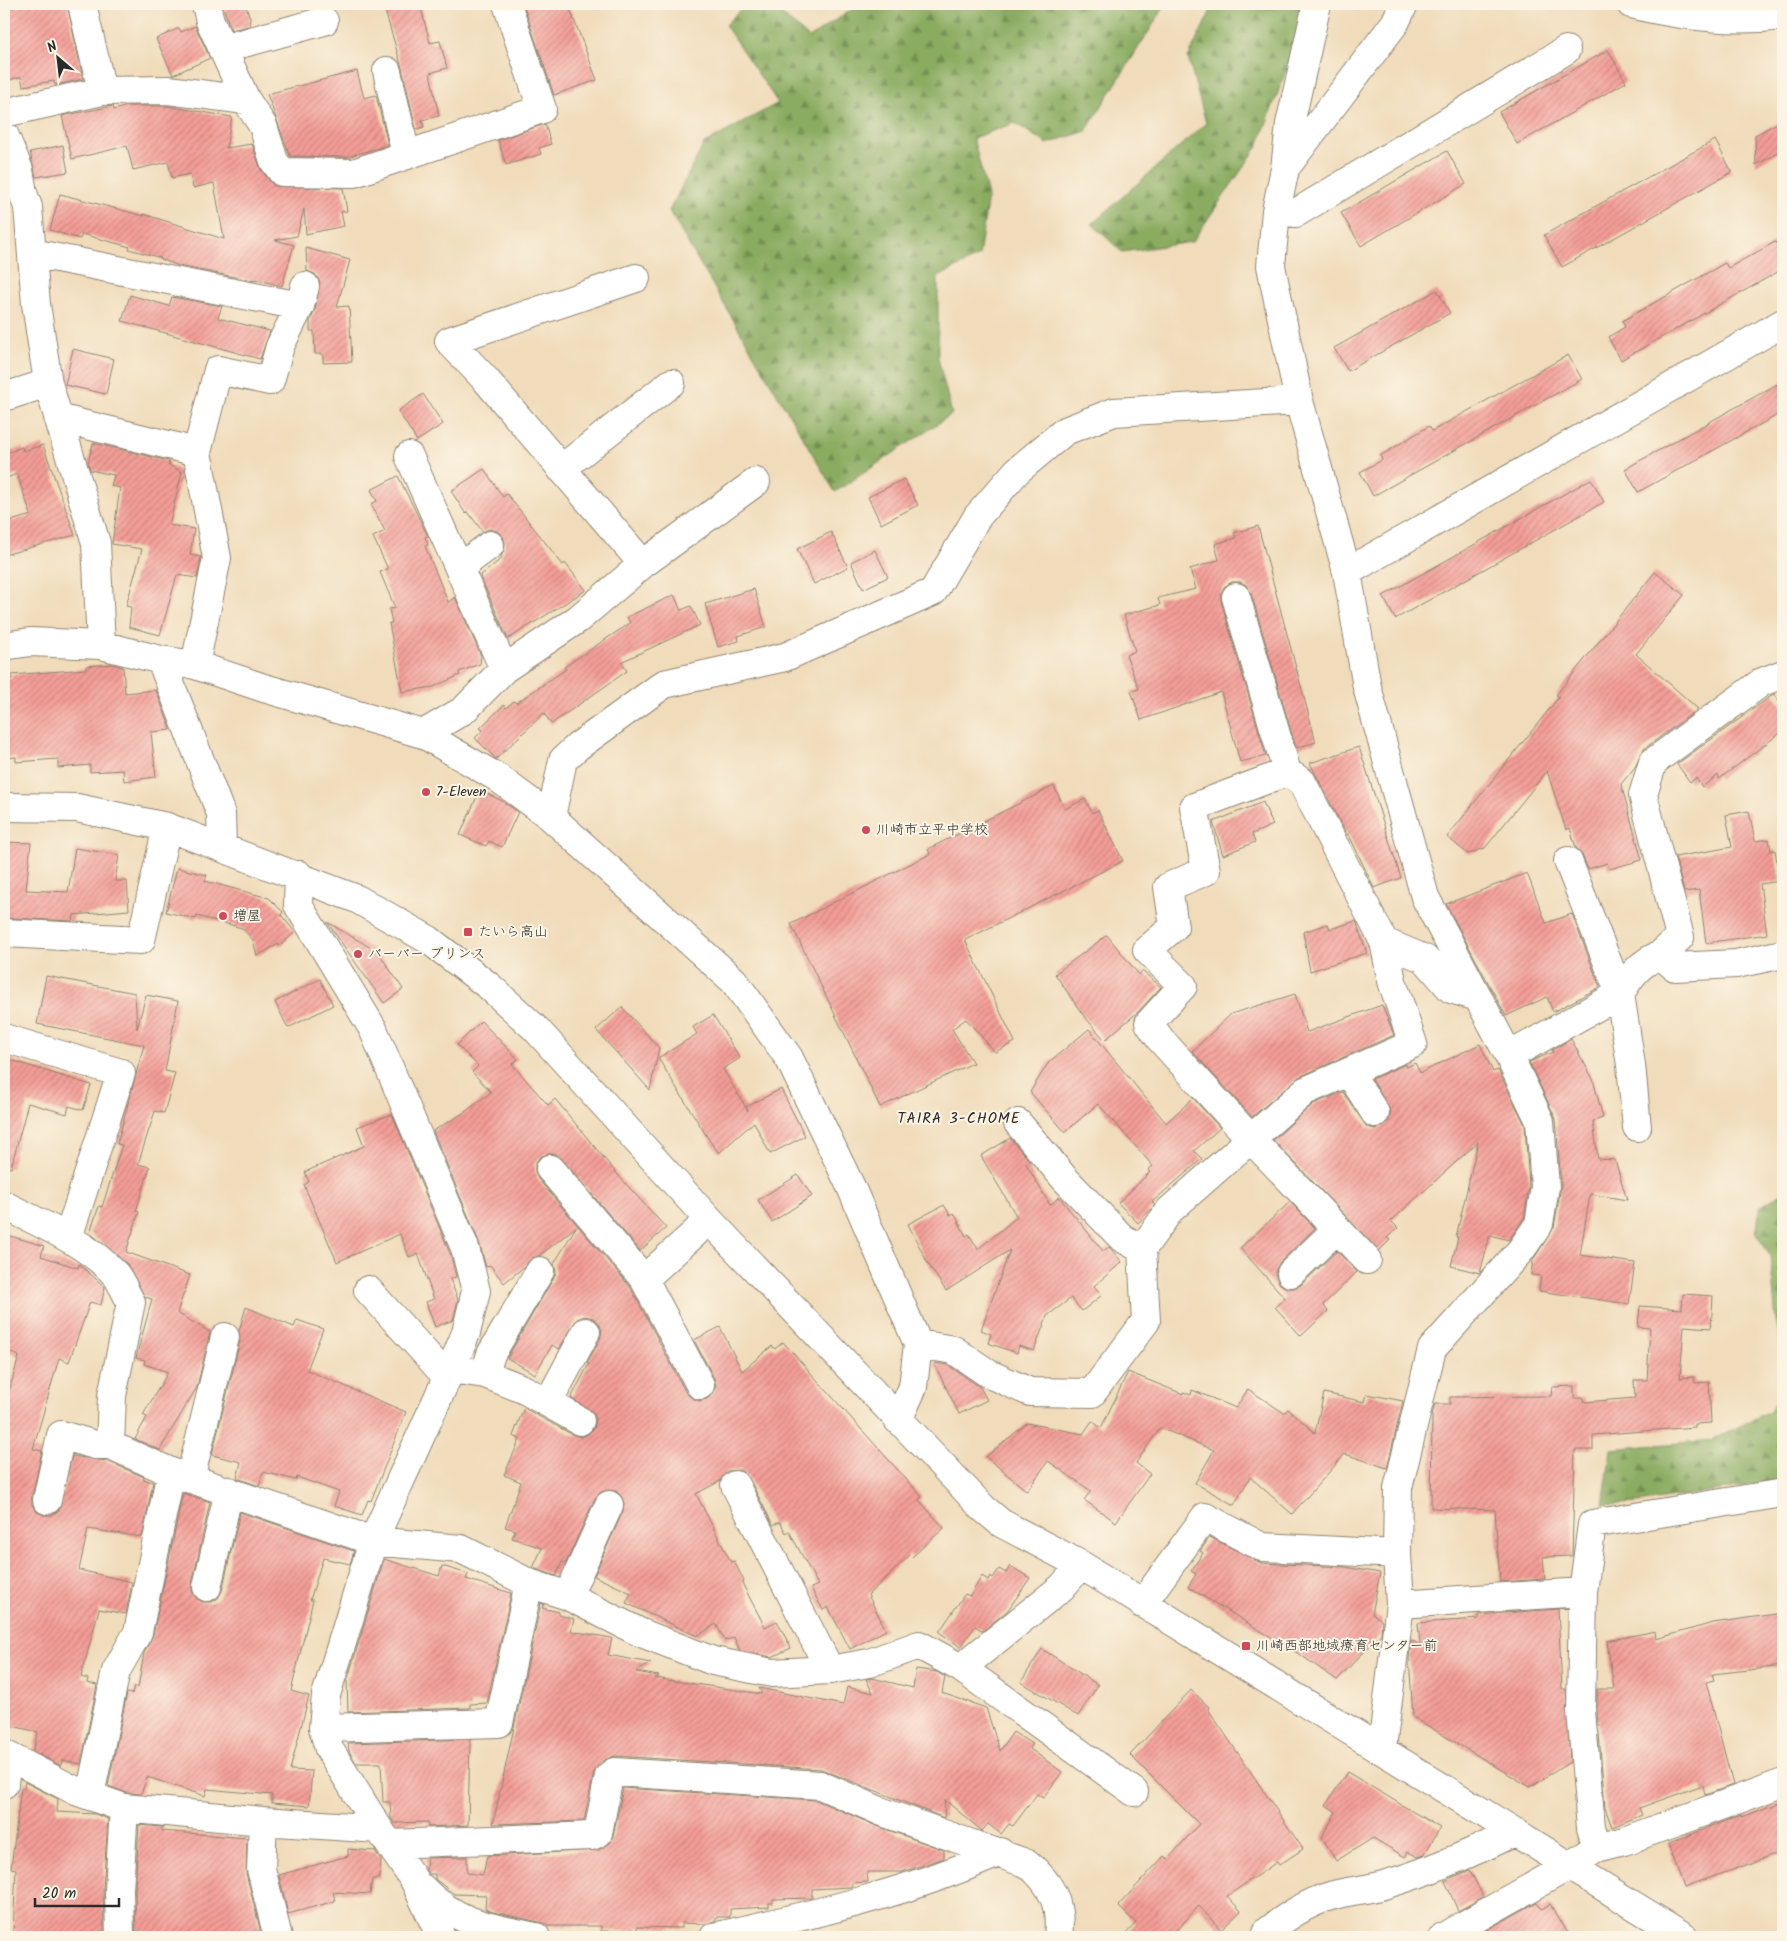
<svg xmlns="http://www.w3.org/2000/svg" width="1787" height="1941" font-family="Kalam,'Klee One',sans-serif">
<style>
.forest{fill:url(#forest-firs);stroke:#5a6c46}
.building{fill:url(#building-hatch)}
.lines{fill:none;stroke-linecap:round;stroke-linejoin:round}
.minor-casing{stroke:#8e8372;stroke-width:30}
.minor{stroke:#fff;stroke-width:28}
.poi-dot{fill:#d1495b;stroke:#fcf5e5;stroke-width:2}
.labels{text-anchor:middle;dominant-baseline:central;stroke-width:4;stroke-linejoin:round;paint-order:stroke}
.poi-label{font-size:14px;fill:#2b2b2b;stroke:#fcf5e5;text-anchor:start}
.neighbourhood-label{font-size:15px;letter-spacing:1px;fill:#2b2b2b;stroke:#fcf5e5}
</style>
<defs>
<pattern id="forest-firs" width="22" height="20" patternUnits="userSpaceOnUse" patternTransform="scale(1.25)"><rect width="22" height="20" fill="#8aac60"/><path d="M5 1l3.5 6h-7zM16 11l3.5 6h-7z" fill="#718c4f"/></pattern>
<pattern id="building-hatch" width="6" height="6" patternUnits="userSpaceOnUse" patternTransform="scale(1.25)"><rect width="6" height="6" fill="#f59e98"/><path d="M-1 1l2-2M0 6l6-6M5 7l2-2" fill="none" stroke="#c7817c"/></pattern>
</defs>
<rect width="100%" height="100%" fill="#fcf5e5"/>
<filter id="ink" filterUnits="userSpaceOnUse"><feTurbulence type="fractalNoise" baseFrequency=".02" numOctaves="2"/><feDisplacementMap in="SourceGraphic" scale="10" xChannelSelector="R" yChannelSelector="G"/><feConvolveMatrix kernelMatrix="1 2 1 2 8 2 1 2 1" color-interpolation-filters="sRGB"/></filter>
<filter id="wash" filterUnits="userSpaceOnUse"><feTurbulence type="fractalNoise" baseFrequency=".0096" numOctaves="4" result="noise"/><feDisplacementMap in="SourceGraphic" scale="20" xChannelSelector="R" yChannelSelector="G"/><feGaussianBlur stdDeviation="1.12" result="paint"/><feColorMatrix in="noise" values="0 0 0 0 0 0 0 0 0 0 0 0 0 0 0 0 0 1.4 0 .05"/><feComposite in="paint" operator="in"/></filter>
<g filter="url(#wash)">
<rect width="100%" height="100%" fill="#f0dbba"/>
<path class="forest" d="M746,4H770L809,38L854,8L850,4H1166L1086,131L1047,144L1015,123L973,138L988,196L979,256L938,277V358L952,414L835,492L669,211L704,144L778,103L725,25Z
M1214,4H1311L1258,146L1192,242L1122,252L1092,224L1206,123L1188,58Z
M1783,1192V1353L1776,1321L1770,1255L1756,1234L1760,1207Z
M1783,1386V1480L1637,1503L1603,1505L1611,1449L1712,1440L1770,1411Z"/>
<g id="blocks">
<path class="building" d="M27,4H67L83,79L55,85L54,81L23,86L21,77L4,81V9Z
M222,4H245L250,18L249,26L231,30Z
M383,4H420L430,43L440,41L447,68L430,73L439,116L422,120L424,127L416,129L402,68Z
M523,4H568L597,80L554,95Z
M195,26L210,58L173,75L156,39L179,28L181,32Z
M1608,50L1626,82L1517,144L1499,112Z
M357,71L364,98L376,95L388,145L347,157L290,156L267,94Z
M113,106L114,110L127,106H167L232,117L226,148L252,144L261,170L274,186L343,188L347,211L341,212L344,226L306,234L304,209L297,236L275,240L294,245L282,286L255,279V281L179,266L160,259L161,258L129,249L130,247L82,234L80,239L50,230L60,194L144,216L143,214L224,239L214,183L193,188L190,174L172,178L168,162L133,170L127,146L72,159L62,116Z
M1783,120V150L1756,165L1755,135Z
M545,124L551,144L539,148L541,154L506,165L498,140Z
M1715,140L1732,172L1562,267L1544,235Z
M63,145L68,172L36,177L30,152Z
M1447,151L1466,184L1361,246L1341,213Z
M1775,242L1783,251V269L1621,360L1608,337L1625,327L1622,321L1725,263L1728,268Z
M306,248L350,260L337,307L349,306L352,362L323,363V354H315L314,331H310V321L315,310L320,282L315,274L307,271Z
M1437,290L1450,313L1348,371L1334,348Z
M130,295L169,306L172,297L222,306L218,318L270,331L260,359L122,321Z
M73,349L114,359L106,394L65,385Z
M1568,355L1582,379L1373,496L1360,472L1382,460L1380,456L1429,426L1432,431Z
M1783,381V412L1638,492L1625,469Z
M423,394L443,424L417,441L398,411Z
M93,443L169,461V465L182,472L169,525L194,529L190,555L201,557L197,578L177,575L160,635L129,627L131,607L126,606L142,549L112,544L120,488L111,486L114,475L90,470L88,463Z
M43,445L75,535L4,555V523L31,515L17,474L4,479V454L22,447L23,451Z
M484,469L503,497L507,494L563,565L565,563L586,590L508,639L480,576L502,558L501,556L504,551L505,543L503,536L497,531L489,529L483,532L468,512L466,514L451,491Z
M398,476L428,536L425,537L428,545L425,546L448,602L455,597L481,656L480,664L459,672L460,675L433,687L402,692L389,623H392L389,609L395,608L380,572L388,569L373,537L385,531L371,504L377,501L371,490Z
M904,479L918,505L881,524L868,497Z
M1591,479L1604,502L1395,619L1383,596Z
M1258,526L1316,742L1296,748L1251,593L1246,585L1240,582H1232L1224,587L1221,594V601L1266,756L1240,762L1221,692L1141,720L1131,691L1139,689L1126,655L1135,651L1124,615L1160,605L1158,598L1196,589L1190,569L1219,560L1215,544L1236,538L1234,533Z
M831,532L848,567L814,584L797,549Z
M875,550L888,577L863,589L851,562Z
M1655,572L1684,595L1636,654L1698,709L1644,749L1635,767L1621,784L1642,860L1609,869L1607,863L1588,869L1582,855L1576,848L1570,828L1566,830L1547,771L1485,848L1468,854L1447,837L1559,697L1556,695Z
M754,589L766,627L738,636L739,641L718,647L705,604Z
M674,595L681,610L691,606L700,625L621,662L627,671L551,724L544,713L496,759L475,738L483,730L480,728L504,705L506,708L514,701L516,703L566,669L564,667L630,623L627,617Z
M112,664L123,667L125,693L156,690L171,730L151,732L156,777L124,781L123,770L90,772V765L58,768V759L16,762V757L4,758V679H12V675L86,669V666Z
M1774,694L1783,707V731L1719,779L1718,775L1702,787L1696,778L1690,782L1677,764Z
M1359,747L1401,878L1374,888L1349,835H1347L1310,763Z
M1054,786L1065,809L1085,799L1092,813L1098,810L1123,861L965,940L1015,1042L995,1052L966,1019L952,1029L973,1063L880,1107L791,924L930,854L928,849Z
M480,790L502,801L518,812L502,847L489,841L486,846L460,835Z
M1263,802L1273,825L1252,834L1255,842L1223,855L1213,822Z
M1749,811L1755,841L1769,839L1771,851L1775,850L1780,881L1760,884L1767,934L1706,943L1699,890L1684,892L1675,857L1732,847L1726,815Z
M4,842L31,843L26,890L68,892L75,848L119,855L115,881H127L129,910L74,915L73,921L4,918Z
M177,868L207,875L205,881L269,898L283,912L281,915L295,932L280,946L278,944L257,956L253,940L242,928L197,916L196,919L166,912Z
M1527,873L1546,923L1572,914L1600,987L1553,1012L1547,997L1506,1016L1446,904Z
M1356,921L1367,953L1310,971L1303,932L1328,924L1330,929Z
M327,922L378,952L403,989L384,1003Z
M1107,935L1139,975L1142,971L1161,987L1138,1012L1105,1040L1083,1015L1055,974Z
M46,976L135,993L137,1029L146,995L178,1001L165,1071L175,1073L164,1113L155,1111L138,1164L150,1167L136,1211L139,1212L126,1252L190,1275L177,1313L210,1332L197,1387L160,1450L135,1439L147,1417L143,1415L168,1372L144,1364L145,1360L136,1358L152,1299L145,1297L127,1264L90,1233L99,1206L102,1207L122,1145L117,1144L144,1045L37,1024Z
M320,979L333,1005L288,1028L275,1002Z
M1295,994L1307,1032L1382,1005L1394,1035L1299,1077L1252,1117L1192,1051L1231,1014Z
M622,1007L659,1048L650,1090L596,1030Z
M713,1015L740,1058L723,1069L748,1111L746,1107L781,1089L805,1136L770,1154L754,1122L719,1153L711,1143L658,1058L697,1034L693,1027Z
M481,1021L518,1059L512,1064L548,1105L555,1099L618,1175L666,1228L640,1251L562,1159L555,1154H547L540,1157L535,1163V1171L538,1179L631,1288L686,1393L692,1398L699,1401L707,1399L713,1394L716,1386L714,1378L694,1340L720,1327L742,1371L772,1346L775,1349L783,1342L922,1497L919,1500L944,1528L912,1557L910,1555L868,1595L886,1630L850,1649L828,1607L823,1610L811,1588L818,1585L789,1531L786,1533L780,1522L773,1525L749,1478L741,1470L727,1471L720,1481L696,1494L731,1562L734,1561L744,1581L742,1583L765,1627L777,1621L791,1648L772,1657L740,1651L734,1637L725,1641L716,1624L697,1636L626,1603L631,1593L594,1576L623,1511L624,1503L621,1496L616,1491L607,1490L600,1493L595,1498L566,1563L562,1562L556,1576L533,1568L542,1548L512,1538L515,1530L505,1527L521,1482L504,1475L520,1439L513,1436L524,1408L573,1435L581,1437L588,1434L594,1428L596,1421L594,1413L571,1398L589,1364L587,1363L600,1339L602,1331L599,1323L593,1318L585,1316L577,1319L559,1349L552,1345L535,1374L507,1358L553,1279L556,1272L554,1264L576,1227L539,1256L532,1258L524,1267L504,1283L490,1265L486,1267L479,1242L433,1131L465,1112L491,1092L472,1072L478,1066L457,1045Z
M1089,1029L1166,1123L1193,1098L1220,1128L1194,1151L1202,1159L1152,1202L1155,1205L1138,1223L1118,1203L1150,1172L1148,1170L1153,1166L1098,1104L1065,1132L1030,1092L1049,1062Z
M1571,1039L1593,1079L1603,1118L1593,1121L1598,1159L1615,1160L1627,1200L1590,1194L1580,1255L1635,1263L1629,1304L1539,1291L1541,1276L1531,1275L1533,1260L1554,1227L1561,1186L1556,1119L1529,1062L1553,1052L1552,1050Z
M1480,1044L1493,1072L1498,1070L1525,1125L1529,1186L1524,1218L1509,1240L1490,1235L1480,1273L1451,1266L1458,1237H1456L1478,1142L1391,1221L1398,1228L1387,1238L1390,1240L1379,1251L1273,1140L1313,1104L1343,1092L1367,1127L1375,1129L1383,1126L1389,1121L1391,1112L1372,1079L1406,1064L1407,1067L1415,1063L1420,1073Z
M4,1058L91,1085L83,1110L69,1106L67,1114L28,1103L11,1168L4,1167Z
M392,1114L450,1253L456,1277L450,1279L458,1300L453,1320L435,1327L426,1302L434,1299L418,1254L409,1257L400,1234L337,1262L304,1185L309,1182L305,1172L364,1146L357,1127Z
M1010,1138L1030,1161L1026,1164L1050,1205L1059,1197L1103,1251L1109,1247L1122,1262L1094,1286L1102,1295L1082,1311L1071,1298L1047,1316L1034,1351L1019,1346L1017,1353L988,1343L991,1334L981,1330L1010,1250L946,1291L927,1262L908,1224L944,1205L950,1215L954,1213L966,1236L969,1234L978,1249L1017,1217L981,1156Z
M798,1175L812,1196L772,1222L758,1200Z
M1290,1202L1315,1228L1280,1262L1276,1269V1276L1280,1284L1287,1288H1294L1301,1285L1337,1251L1357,1272L1323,1305L1328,1311L1301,1336L1275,1307L1285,1298L1240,1248Z
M4,1234L44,1246L41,1256L78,1268L79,1264L105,1287L101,1305L90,1302L69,1362L59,1358L33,1449L42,1451L32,1497V1505L37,1512L44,1515H52L59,1510L72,1456L107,1461L144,1477L143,1479L153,1482L142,1537L88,1529L79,1570L132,1582L126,1614L99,1609L81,1677L88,1679L87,1683L97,1685L81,1764L62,1760L61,1766L33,1751L38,1732L4,1724V1409L19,1356L4,1349Z
M1683,1294L1713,1296L1711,1328L1684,1326L1680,1378L1694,1377L1695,1383L1709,1382L1711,1423L1695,1424V1427L1593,1435V1450H1575L1572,1556L1543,1557L1545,1579L1500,1582L1495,1510L1431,1508L1432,1415L1435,1404H1450V1397L1551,1396L1552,1387L1574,1386V1398H1584L1585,1402L1635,1398L1634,1380H1647L1650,1328L1638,1327L1640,1306L1682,1309Z
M246,1307L294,1327L297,1320L323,1329L307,1370L406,1412L371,1501L368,1500L362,1515L334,1506L339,1492L297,1477L296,1480L263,1472L259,1486L237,1478L241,1462L212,1455L240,1341L239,1331Z
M934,1363L948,1365L980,1387L987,1400L959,1414Z
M1128,1372L1183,1394V1392L1191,1395L1192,1390L1236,1408L1248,1389L1284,1413L1288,1409L1315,1433L1324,1393L1365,1402L1367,1394L1403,1401L1387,1468L1345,1454L1292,1514L1250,1477L1234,1505L1195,1483L1214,1450L1160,1428L1136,1463L1150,1474L1116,1522L1084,1500L1091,1491L1048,1461L1027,1491L986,1457L1027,1423L1083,1434L1092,1421L1101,1428Z
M183,1493L210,1502L192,1584V1591L196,1598L203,1602H212L218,1598L222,1591L240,1512L354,1551L350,1564L323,1558L310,1600H313L291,1691L309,1696L290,1770L312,1771L309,1806L272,1803V1795L207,1789L205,1796L147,1777L141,1794L127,1793L108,1786L127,1693L132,1694L134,1686L138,1688L144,1653L153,1635Z
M1210,1537L1261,1563L1345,1567L1380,1573L1372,1614L1382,1620L1381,1634L1337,1680L1299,1654L1188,1587L1196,1574L1191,1571L1203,1553L1200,1551Z
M384,1559L439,1576L442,1566L468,1574L466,1579L511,1593L487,1703L470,1704V1708L348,1712L347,1681Z
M1010,1566L1030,1578L1008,1610L983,1631L975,1626L961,1647L939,1632L965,1594L970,1596L982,1576L988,1580L990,1576L993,1578L999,1569L1006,1573Z
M541,1603L544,1604L542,1608L559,1612V1615L574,1619L571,1631L612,1638L608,1655L651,1663L636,1672L659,1676L655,1678L762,1694L759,1688L843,1705L847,1687L873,1693L866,1679L872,1678L913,1688L916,1669L937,1672L945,1677L942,1693L986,1708L1000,1751L1013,1732L1032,1744L1029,1748L1062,1772L1043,1798L1037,1794L1013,1826L1009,1824L1001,1834L988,1824L982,1831L945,1800L944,1818L821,1769L615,1756L604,1760L594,1772L584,1821L493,1824Z
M1558,1609L1562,1689H1566L1570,1762L1530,1787L1413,1717L1409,1657L1411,1640L1420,1645L1418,1623L1478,1619V1615Z
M1783,1613V1666L1713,1674L1715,1680L1706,1682L1733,1785L1705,1795L1703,1785L1639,1808L1642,1815L1612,1827L1605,1808L1597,1710V1689H1614L1607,1641L1655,1631L1656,1639L1713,1623Z
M1042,1649L1098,1685L1078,1716L1021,1682Z
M1191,1690L1209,1707L1208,1709L1303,1849L1279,1865L1277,1862L1227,1896L1241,1911L1221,1930L1199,1906L1170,1937H1123L1136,1923L1118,1906L1164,1856L1168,1859L1199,1824L1130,1755Z
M470,1739L468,1825L428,1827V1822L394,1823L391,1818L390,1802H383L381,1763H356L349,1751L348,1743Z
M1347,1772L1440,1828L1424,1855L1418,1857L1408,1852L1405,1857L1373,1838L1336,1861L1322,1837L1336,1812L1326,1805Z
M25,1782L58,1799L57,1812L95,1814L108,1819L103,1889L104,1937L13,1933L16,1869L11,1868L21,1788H24Z
M623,1788L816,1800L874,1825L944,1850V1858L902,1872H867L868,1882L852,1883L851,1887L812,1889V1898L773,1899V1903H769V1907L730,1909V1917H716V1920L707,1924L682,1923V1928L637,1927V1931H601V1926H547V1924L539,1922L493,1912L485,1909L486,1895L454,1894L435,1879V1874H428L426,1870L427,1858L467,1857V1873L483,1875L487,1856L599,1850L610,1843L613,1836Z
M1783,1802V1852L1684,1887L1668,1843L1741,1815V1817Z
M139,1825L162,1827V1831L247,1838L246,1873L260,1929V1931L256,1932L257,1937H136L135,1890Z
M348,1849L375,1851L381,1860L380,1879H372L370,1894L333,1892L335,1901L288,1914L279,1875L348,1856Z
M1470,1870L1483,1897L1458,1911L1445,1881Z
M1537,1902L1542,1909L1550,1904L1569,1937H1474Z"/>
</g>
</g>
<g filter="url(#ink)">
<use href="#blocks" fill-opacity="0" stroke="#8e8372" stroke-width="1"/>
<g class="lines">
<defs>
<path id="minor" d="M82,4L102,91
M206,4L210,21L246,100L263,126L274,161L282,172L354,173L542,109L507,4
M1317,4L1290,124L1285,169L1276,211L1271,266L1299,401L1347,572L1367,687L1425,897L1509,1056L1540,1121L1545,1187L1539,1224L1521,1250L1432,1349L1398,1488L1397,1554L1400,1604L1382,1748
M1631,4C1682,17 1731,22 1783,16
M222,49L324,21
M387,71L406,155
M4,113L102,91L168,90L246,100
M4,134L19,170L23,193L28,207L36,304L48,383L96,543L101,645
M1286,167L1395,23L1404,4
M1276,211L1296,213L1566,50
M32,253L300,306
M636,278L449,341L486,380L643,564
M4,397L48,383
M58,418L197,452L217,558L195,665
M197,452L218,370L270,381L280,346L300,306L305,286
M409,456L504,669
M561,469L671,383
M459,568L490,545
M1347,572L1783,323
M4,646L30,642L101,645L161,660L195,665L264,688L423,734L498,778L551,817L734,981L789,1058L851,1187L918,1344L913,1387L898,1420
M161,660L221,814L222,846
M423,734L464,710L504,669L578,619L643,564L756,482
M1287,772L1194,807L1206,871L1168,887L1174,927L1147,950L1183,986L1149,1023L1160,1039L1250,1138L1367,1260
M4,807L77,808L167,827L357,899L429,940L490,987L536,1029L708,1219L983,1508L1001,1523L1081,1565L1685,1937
M551,817L563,760L577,747L664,684L785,657L933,592L977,517L1017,471L1065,431L1114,412L1299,401
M1568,861L1620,994L1631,1065L1637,1127
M299,875L298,905L373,1029L465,1248L476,1291L466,1333L451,1369L373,1541L326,1695L323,1728L329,1749L379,1829L414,1880L441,1937
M4,933L141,940L167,827
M1384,942L1425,959L1451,989L1478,997
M1660,955L1680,937L1643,795L1653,762L1762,682L1783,674
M4,1038L121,1073L68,1238
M1509,1056L1620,994C1630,976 1640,963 1660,955L1675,967L1736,964L1783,954
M1349,1072L1375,1113
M1018,1123L1065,1179L1122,1238L1142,1249
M550,1169L644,1279
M4,1205C41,1224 87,1243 116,1275C122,1283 126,1294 131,1302L112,1396L110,1445L171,1472L373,1541L461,1549L529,1583L568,1596L639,1632L713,1661L772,1673L830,1670L869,1663L919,1645L961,1668L1134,1792
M1291,1273L1337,1229
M368,1290L447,1377
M918,1344L954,1350L989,1374L1030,1392L1092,1393L1146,1321L1142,1249L1170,1210L1305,1091L1413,1044L1392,981L1384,942L1302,782L1287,772L1236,597
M451,1369L485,1374L523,1389L580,1421
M485,1374L491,1354L540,1271
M700,1385L644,1279L695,1233L708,1219
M548,1403L586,1332
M190,1479L225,1337
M735,1485L830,1670
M47,1500L61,1435L95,1445H110
M207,1587L229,1491
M568,1596L609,1505
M1142,1604L1205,1517L1262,1547L1397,1554
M1400,1604L1583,1592
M961,1668L1062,1587L1081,1565
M323,1728L499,1723L529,1583
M4,1754L76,1791L124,1808L263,1821L379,1829
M4,1784L7,1757
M90,1795L116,1671L138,1632L171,1472
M263,1821L261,1869L278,1937
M390,1844L592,1836L598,1833L609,1776L614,1772L820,1785L880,1811L1028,1864C1052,1884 1062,1905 1058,1937
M1597,1848L1591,1828L1581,1711L1583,1592L1592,1524L1783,1493
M422,1888C455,1923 490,1928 536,1937
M120,1937L119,1890L124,1808
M714,1937C810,1915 909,1893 1000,1852
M1269,1937L1267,1932C1288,1915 1311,1900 1338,1894C1355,1890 1373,1889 1390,1883C1434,1870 1474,1852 1515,1832
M1443,1937L1569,1866L1597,1848L1624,1841L1783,1783"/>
</defs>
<use href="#minor" class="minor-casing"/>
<use href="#minor" class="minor"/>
</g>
</g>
<g class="poi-dot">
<circle cx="426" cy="792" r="5"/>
<circle cx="866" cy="830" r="5"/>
<circle cx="223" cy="916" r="5"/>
<rect x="463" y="927" width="10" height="10" rx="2.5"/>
<circle cx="358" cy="954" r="5"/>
<rect x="1241" y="1641" width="10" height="10" rx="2.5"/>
</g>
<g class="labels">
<g class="poi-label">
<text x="436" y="792">7-Eleven</text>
<text x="876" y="830">川崎市立平中学校</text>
<text x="233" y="916">増屋</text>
<text x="478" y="932">たいら高山</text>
<text x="368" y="954">バーバー プリンス</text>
<text x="1256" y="1646">川崎西部地域療育センター前</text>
</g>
<g class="neighbourhood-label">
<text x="959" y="1119">TAIRA 3-CHOME</text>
</g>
</g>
<rect width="1787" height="1941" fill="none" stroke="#fcf5e5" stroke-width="20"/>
<g transform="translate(58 58) rotate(332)" stroke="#fcf5e5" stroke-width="4" paint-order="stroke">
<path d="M0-4L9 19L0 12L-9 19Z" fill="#2b2b2b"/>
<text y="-8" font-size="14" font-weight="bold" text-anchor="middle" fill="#2b2b2b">N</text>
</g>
<path d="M35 1898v8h84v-8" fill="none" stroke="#2b2b2b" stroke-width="2.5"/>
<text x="42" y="1898" font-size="15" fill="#2b2b2b" stroke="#fcf5e5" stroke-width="4" paint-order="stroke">20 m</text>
</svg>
